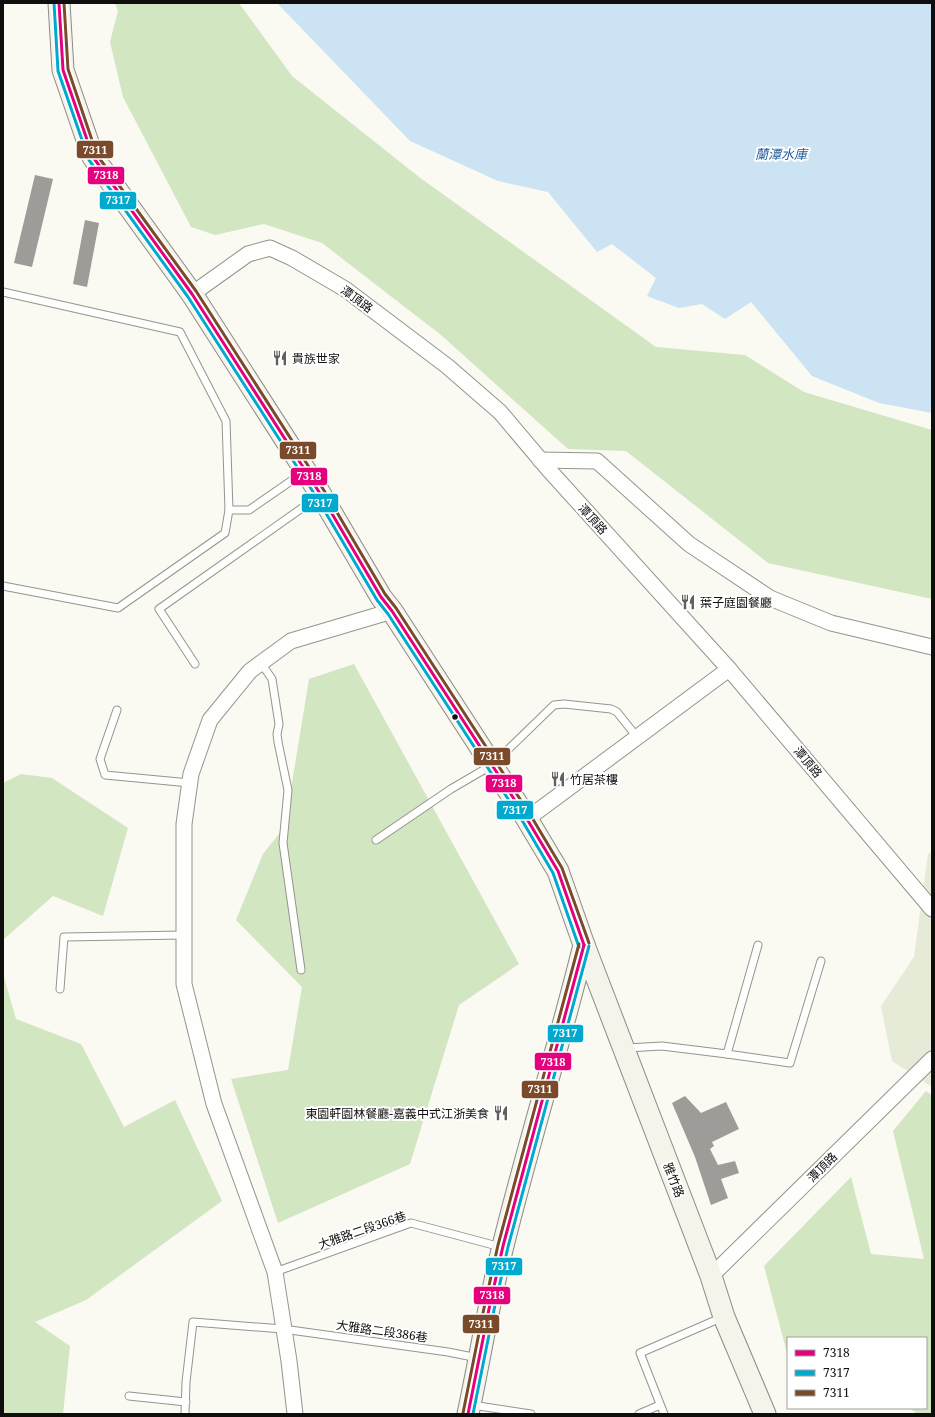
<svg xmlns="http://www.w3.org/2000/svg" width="935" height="1417" viewBox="0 0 935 1417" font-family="'Noto Serif','Noto Sans TC',serif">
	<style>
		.forest { fill: #d2e6c2 }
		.cemetery { fill: #e5ebd7 }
		.water { fill: #cbe3f3 }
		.building { fill: #9e9c98 }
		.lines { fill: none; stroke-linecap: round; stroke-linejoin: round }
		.lane-casing { stroke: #949491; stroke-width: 9 }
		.street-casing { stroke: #949491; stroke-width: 17 }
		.secondary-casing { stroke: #8b8a87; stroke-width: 23 }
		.lane { stroke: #fefefd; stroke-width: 7 }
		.street { stroke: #fefefd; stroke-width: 15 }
		.secondary { stroke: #f4f4ea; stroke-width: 21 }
		.bus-1-casing { stroke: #fff; stroke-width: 6 }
		.bus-2-casing { stroke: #fff; stroke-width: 6 }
		.bus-3-casing { stroke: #fff; stroke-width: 6 }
		.bus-1 { stroke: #e5007d; stroke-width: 3 }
		.bus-2 { stroke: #00a9ce; stroke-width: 3 }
		.bus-3 { stroke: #7a4b2a; stroke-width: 3 }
		.bus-dot { fill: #0e0e0e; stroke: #fff; stroke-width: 1.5 }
		.labels { text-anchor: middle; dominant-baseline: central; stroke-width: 4; stroke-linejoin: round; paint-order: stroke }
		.street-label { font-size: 12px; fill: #0e0e0e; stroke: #fff }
		.poi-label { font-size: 12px; fill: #0e0e0e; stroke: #fff; text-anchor: start }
		.water-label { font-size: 13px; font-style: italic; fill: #1d5c99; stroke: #fff }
		.line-badge { stroke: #fff; stroke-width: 1.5 }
		.badge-label { font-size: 11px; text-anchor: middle; font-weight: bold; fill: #fff }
	</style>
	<rect width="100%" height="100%" fill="#faf9f2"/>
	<g class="forest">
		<polygon points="115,3 239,3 292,76 419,177 656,347 745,355 804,392 932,430 932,599 768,563 626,451 568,449 441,335 322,243 264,224 215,235 191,227 123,97 110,42 118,11"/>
		<polygon points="354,664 519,964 459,1005 410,1164 278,1223 231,1079 288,1070 302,987 236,920 263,854 285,826 309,679"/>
		<polygon points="21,774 52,778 128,828 103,916 53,896 3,940 3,783"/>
		<polygon points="3,974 16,1019 81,1044 124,1127 175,1100 222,1201 86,1300 35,1322 70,1346 63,1414 3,1414"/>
		<polygon points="926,1091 932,1095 932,1414 917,1414 910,1408 926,1408 926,1338 788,1338 788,1354 787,1353 764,1266 851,1177 871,1254 924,1259 893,1131"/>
	</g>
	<polygon class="cemetery" points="932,852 932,1087 892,1061 881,1006 914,957 928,854"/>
	<polygon class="water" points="277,3 932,3 932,413 879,403 812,376 751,302 725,319 702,304 679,308 647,296 656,278 612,244 597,252 548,192 498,181 410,141"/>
	<g class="building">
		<polygon points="35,175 53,179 32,267 14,263"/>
		<polygon points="85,220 99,223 87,287 73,284"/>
		<polygon points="685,1096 701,1113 726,1102 739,1129 712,1142 714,1146 710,1149 718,1165 735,1161 739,1173 721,1179 728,1198 711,1205 695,1157 672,1103"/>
	</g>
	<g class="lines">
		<g class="lane-casing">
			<g id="lane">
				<polyline points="3,292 180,332 226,421 229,510 225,533 118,608 3,586"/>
				<polyline points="229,510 249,510 304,472"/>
				<polyline points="261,663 272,679 279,724 277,734 278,742 288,790 283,843 301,970"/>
				<polyline points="195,664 159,609 319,496"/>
				<polyline points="117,710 100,759 105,775 190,783"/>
				<polyline points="376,840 451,789 492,765 554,705 564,704 611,709 617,712 637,737"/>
				<polyline points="60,989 64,937 184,935"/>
				<polyline points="626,1048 662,1046 727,1054 758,945"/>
				<polyline points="727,1054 790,1063 821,961"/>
				<polyline points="275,1272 411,1223 501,1247"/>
				<polyline points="129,1396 186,1402"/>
				<polyline points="472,1405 531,1414"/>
				<polyline points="185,1414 186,1382 193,1322 283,1329 448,1352 478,1358"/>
				<polyline points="639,1414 660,1405"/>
				<polyline points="664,1414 640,1353 723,1317"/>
			</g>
		</g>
		<g class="street-casing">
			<g id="street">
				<polyline points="192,294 248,254 270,248 292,258 345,289 447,366 500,412 549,470 729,669 932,909"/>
				<polyline points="540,460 597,461 689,544 770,598 831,623 932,647"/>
				<polyline points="527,819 729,669"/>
				<polyline points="711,1276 932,1059"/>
				<polyline points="295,1414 289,1361 275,1272 214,1104 184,984 184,824 191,774 210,720 250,671 291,641 392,611"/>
			</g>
		</g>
		<g class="secondary-casing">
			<g id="secondary">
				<polyline points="59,3 63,70 93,157 192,294 321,495 381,597 392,611 527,819 558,871 584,945 711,1276 724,1317 765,1414"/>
				<path d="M468,1414C480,1358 489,1301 503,1246C528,1145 559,1046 584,945"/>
			</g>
		</g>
		<use href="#lane" class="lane"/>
		<use href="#street" class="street"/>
		<use href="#secondary" class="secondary"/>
		<g class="bus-1-casing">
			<g id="bus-1">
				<polyline points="59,3 63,70 93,157 192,294 321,495 381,597 392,611 527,819 558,871 584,945"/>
				<polyline points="468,1414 489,1309 503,1246 584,945"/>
			</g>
		</g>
		<g class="bus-2-casing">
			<g id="bus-2">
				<polyline points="54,3 58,71 89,160 188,297 317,498 377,600 388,614 523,822 553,873 579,947"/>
				<polyline points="473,1414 494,1310 508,1247 589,946"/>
			</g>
		</g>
		<g class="bus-3-casing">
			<g id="bus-3">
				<polyline points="64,3 68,69 97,155 196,291 325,492 385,594 396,608 531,816 562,868 589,943"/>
				<polyline points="463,1413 484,1308 498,1245 579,944"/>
			</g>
		</g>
		<use href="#bus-1" class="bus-1"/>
		<use href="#bus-2" class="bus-2"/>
		<use href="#bus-3" class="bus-3"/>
	</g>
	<defs>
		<g id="restaurant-bare" transform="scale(1.2)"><path d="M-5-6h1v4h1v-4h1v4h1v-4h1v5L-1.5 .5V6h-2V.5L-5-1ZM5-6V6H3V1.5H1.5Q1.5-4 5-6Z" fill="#61605e" stroke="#fff" stroke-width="2.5" paint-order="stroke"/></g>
	</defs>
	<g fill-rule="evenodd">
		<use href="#restaurant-bare" x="280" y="358"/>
		<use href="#restaurant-bare" x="688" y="602"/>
		<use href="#restaurant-bare" x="558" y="779"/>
		<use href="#restaurant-bare" x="501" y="1113"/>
	</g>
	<circle class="bus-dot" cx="455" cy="717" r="3.5"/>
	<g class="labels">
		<g class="street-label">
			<text transform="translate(357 299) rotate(36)">潭頂路</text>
			<text transform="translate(593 519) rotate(48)">潭頂路</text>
			<text transform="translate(808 762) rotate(50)">潭頂路</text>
			<text transform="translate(822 1167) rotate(-45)">潭頂路</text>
			<text transform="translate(674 1180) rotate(69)">雅竹路</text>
			<text transform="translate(362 1230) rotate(-19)">大雅路二段366巷</text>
			<text transform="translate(382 1331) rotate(8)">大雅路二段386巷</text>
		</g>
		<g class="poi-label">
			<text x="292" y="358">貴族世家</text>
			<text x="700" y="602">葉子庭園餐廳</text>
			<text x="570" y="779">竹居茶樓</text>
			<text x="489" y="1113" text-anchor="end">東園軒園林餐廳-嘉義中式江浙美食</text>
		</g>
		<g class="water-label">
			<text x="781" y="154">蘭潭水庫</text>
		</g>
	</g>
	<g class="line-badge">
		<rect x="76" y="140" width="38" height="19" rx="4" fill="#7a4b2a"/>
		<rect x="87" y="166" width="38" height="19" rx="4" fill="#e5007d"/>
		<rect x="99" y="191" width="38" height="19" rx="4" fill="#00a9ce"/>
		<rect x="279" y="441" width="38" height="19" rx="4" fill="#7a4b2a"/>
		<rect x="290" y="467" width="38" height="19" rx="4" fill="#e5007d"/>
		<rect x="301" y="493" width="38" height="20" rx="4" fill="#00a9ce"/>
		<rect x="473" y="747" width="38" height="19" rx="4" fill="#7a4b2a"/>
		<rect x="485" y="774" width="38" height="19" rx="4" fill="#e5007d"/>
		<rect x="496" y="800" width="38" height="20" rx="4" fill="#00a9ce"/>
		<rect x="547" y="1024" width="37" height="19" rx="4" fill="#00a9ce"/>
		<rect x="534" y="1052" width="38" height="19" rx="4" fill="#e5007d"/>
		<rect x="521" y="1080" width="38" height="19" rx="4" fill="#7a4b2a"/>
		<rect x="485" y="1257" width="38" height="19" rx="4" fill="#00a9ce"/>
		<rect x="473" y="1286" width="38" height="19" rx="4" fill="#e5007d"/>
		<rect x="462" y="1314" width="38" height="20" rx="4" fill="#7a4b2a"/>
	</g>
	<g class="badge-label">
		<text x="95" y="154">7311</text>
		<text x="106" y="179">7318</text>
		<text x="118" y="204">7317</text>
		<text x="298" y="454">7311</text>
		<text x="309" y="480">7318</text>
		<text x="320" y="507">7317</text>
		<text x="492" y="760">7311</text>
		<text x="504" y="787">7318</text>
		<text x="515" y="814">7317</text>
		<text x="565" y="1037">7317</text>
		<text x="553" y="1066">7318</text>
		<text x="540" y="1093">7311</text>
		<text x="504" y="1270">7317</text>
		<text x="492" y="1299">7318</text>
		<text x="481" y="1328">7311</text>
	</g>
	<rect width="935" height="1417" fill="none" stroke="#0e0e0e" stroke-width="8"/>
	<rect x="787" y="1337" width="140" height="72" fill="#ffffff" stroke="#9f9f9f"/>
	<rect x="795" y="1350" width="20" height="6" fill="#e5007d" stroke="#9f9f9f"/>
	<text x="823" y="1357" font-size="12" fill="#0e0e0e">7318</text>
	<rect x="795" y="1370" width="20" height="6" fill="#00a9ce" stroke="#9f9f9f"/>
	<text x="823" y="1377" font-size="12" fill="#0e0e0e">7317</text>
	<rect x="795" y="1390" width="20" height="6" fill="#7a4b2a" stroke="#9f9f9f"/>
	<text x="823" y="1397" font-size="12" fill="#0e0e0e">7311</text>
</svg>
